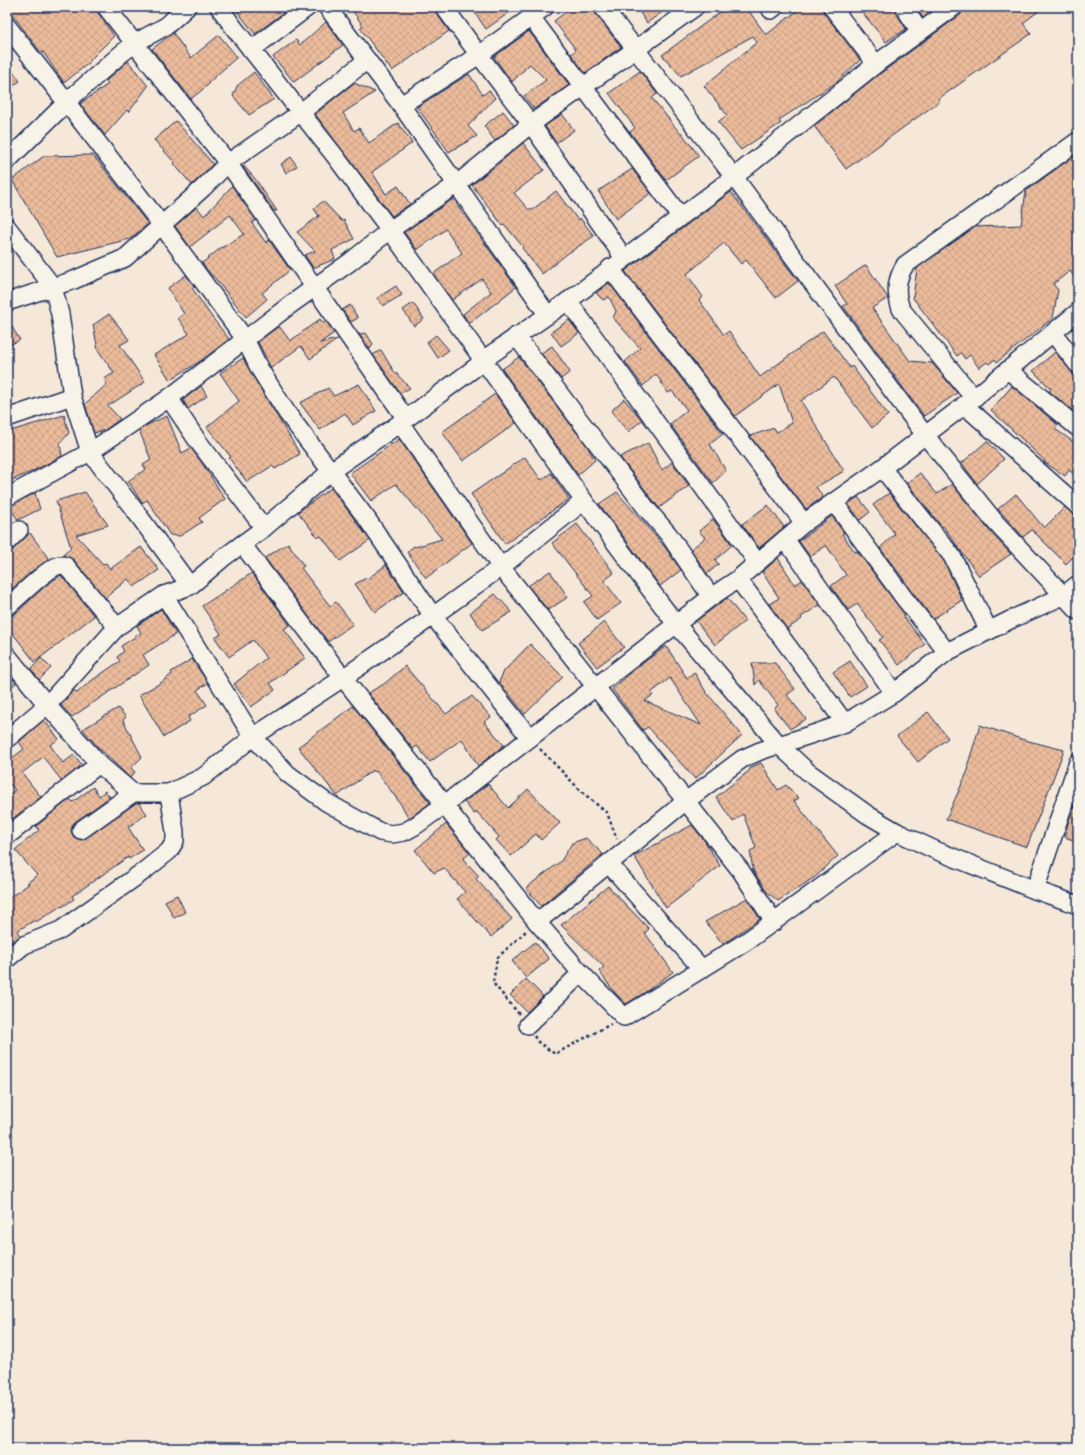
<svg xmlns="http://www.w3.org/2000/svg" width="1085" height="1455" viewBox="0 0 1085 1455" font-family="Kalam,sans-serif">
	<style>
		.building { fill: url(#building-cross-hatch); stroke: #1b2f5e; fill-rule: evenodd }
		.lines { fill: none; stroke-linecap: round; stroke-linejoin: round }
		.minor-casing { stroke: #1b2f5e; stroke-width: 20 }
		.path { stroke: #1b2f5e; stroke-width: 2.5; stroke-dasharray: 3 3; stroke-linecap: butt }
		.minor { stroke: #f7f3e8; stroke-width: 17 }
	</style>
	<defs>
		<pattern id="building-cross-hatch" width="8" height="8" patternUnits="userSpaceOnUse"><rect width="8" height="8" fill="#ebbb9b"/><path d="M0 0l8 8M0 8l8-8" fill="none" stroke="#c9a188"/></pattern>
	</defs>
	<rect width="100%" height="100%" fill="#f5e8d9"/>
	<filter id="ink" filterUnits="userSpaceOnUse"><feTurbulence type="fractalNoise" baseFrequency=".025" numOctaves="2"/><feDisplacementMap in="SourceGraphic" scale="8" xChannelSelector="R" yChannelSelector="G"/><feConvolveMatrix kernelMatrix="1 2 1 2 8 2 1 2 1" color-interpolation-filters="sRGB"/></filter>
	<g filter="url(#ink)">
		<g class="building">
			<polygon points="7,7 94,7 114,36 89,61 90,62 64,83 43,52 41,53"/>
			<polygon points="234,7 291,7 255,34"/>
			<polygon points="350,7 434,7 436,13 449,31 392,71 360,28 363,26"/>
			<polygon points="471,7 517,7 486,29"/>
			<polygon points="572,7 593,7 595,13 621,47 585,73 571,54 576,50 554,21"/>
			<polygon points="636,7 669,7 647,23"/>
			<polygon points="727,7 746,7 766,35 802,7 822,7 824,13 860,60 837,82 779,120 781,123 741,150 718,122 727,115 704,86 757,42 753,36 681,76 662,55"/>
			<polygon points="858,7 894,7 896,12 906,29 886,42"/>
			<polygon points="916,7 937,7 923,18"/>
			<polygon points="964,7 1044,7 1023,23 1031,34 938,99 940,101 846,169 814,126 873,79 960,15 963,11"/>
			<polygon points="326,22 343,45 294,82 273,57 296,40 300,45"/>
			<polygon points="529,31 569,85 534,109 524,96 546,80 530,64 512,82 494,57"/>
			<polygon points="173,33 191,58 219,35 237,57 208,83 209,84 191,99 152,49"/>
			<polygon points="128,61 148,86 129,112 127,110 105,135 80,104 108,84 106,81"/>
			<polygon points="7,64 20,81 7,90"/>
			<polygon points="640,71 657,94 652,98 680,133 681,132 699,156 666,180 630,132 635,128 609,93"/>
			<polygon points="254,72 274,99 249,115 233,96 237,86"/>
			<polygon points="469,74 483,95 489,90 495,98 468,126 477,136 449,152 417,107"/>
			<polygon points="354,83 375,92 343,113 354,131 359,128 369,143 398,123 412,143 372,172 386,194 398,186 410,204 392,216 315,114"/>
			<polygon points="503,111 514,125 495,141 484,126"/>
			<polygon points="562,114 574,130 556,143 545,126"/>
			<polygon points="176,121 213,164 192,185 174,164 175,163 154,140"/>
			<polygon points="523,143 544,170 514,193 529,210 531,208 532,210 556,191 578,220 580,218 594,236 567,254 542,274 522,248 523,247 504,224 503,226 472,185"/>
			<polygon points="1078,153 1078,282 1070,271 1053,284 1058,290 1053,318 997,362 995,359 989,364 987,362 979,368 970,355 965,359 961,353 957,356 913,298 917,268 975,227 1021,225 1026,191"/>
			<polygon points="93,155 148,224 130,239 57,257 12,180 44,156"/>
			<polygon points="291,157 297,166 286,173 281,164"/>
			<polygon points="244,166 256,180 277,211 274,211 243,167"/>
			<polygon points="632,169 651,193 616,219 598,191"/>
			<polygon points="232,186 256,220 252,223 266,243 269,240 290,270 262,293 267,299 246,317 213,276 212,276 202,263 222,247 223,247 244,234 230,215 190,247 175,226 197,207 204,216"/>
			<polygon points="731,192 798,281 776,298 746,260 741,264 724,243 687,274 703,297 699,300 724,335 729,331 760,377 823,331 850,368 852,366 888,415 872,428 834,377 801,401 844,471 816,487 823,497 806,509 750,436 774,428 777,432 792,423 779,384 735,416 625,271"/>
			<polygon points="453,199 516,287 469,324 463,314 491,292 482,279 452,300 433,274 462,253 446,229 417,250 404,232"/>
			<polygon points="323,201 342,221 344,220 354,239 332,250 335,259 313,268 305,255 315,251 297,232 319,216 314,209"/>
			<polygon points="866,265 888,298 872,308 910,361 932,363 957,393 924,416 843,306 847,304 835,286"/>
			<polygon points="186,275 195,287 192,288 211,316 229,339 202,360 170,380 154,355 189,334 178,318 184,314 168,288"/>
			<polygon points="609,283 723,434 710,444 726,471 713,483 670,424 687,410 672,391 668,393 656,374 643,386 625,362 640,348 613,318 616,311 609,297 603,300 596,293"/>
			<polygon points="396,286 402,295 383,306 377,298"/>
			<polygon points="413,303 424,319 414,326 403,310"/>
			<polygon points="350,305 358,318 351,322 342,310"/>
			<polygon points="109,314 122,330 129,340 120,345 145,382 108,406 120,419 105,430 94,433 85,404 107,384 104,379 114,373 98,350 93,325"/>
			<polygon points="7,319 20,340 7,346"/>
			<polygon points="320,319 323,323 326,321 334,333 320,343 338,339 310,359 301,346 271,368 258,342 279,326 290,341"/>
			<polygon points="569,320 579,333 561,346 551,332"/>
			<polygon points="366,333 373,344 370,349 359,334"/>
			<polygon points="436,335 449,350 438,358 427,342"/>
			<polygon points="552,346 570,372 561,379 541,353"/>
			<polygon points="381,350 393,370 410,388 400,393 373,355"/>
			<polygon points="1055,352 1078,380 1078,415 1049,391 1051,389 1033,371"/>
			<polygon points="519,357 587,446 595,460 578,475 502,369"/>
			<polygon points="243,358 251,373 300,454 275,469 272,466 247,482 229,458 231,457 207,427 239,401 220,373"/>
			<polygon points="359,384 376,411 353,425 345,413 320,430 300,403 328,388 334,396"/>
			<polygon points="201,386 207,396 188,409 183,400"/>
			<polygon points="1012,386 1058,425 1055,429 1078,445 1078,478 1069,470 1065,476 1044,462 1045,461 991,410"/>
			<polygon points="495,394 516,423 463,461 442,432"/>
			<polygon points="624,399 642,420 628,432 611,411"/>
			<polygon points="64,415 69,433 60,443 62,456 31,472 7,482 7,432"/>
			<polygon points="167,416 182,453 191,448 204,466 225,499 199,518 202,522 180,536 170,535 147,500 142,503 128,481 146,469 143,465 151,460 139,430 151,423"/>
			<polygon points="399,439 472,543 426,578 407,552 414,546 415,547 442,539 396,484 371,501 350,473"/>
			<polygon points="987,441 1004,459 977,484 962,463"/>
			<polygon points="648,443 662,470 672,462 689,486 659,508 620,457"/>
			<polygon points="525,457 541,480 551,473 569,499 505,544 471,494"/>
			<polygon points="920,473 937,494 952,484 988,529 1011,554 979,576 943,526 942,527 907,483"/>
			<polygon points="331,488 370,540 340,561 321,536 318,538 298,512"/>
			<polygon points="85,492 108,525 76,535 103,564 106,563 110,569 141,547 159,570 134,587 128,579 105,598 74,560 63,555 71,548 56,501"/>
			<polygon points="617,492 664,546 681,570 660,586 599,504"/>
			<polygon points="35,493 40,509 18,520 9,506"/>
			<polygon points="889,493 944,561 962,600 933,619 880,548 895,534 873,505"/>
			<polygon points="1016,494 1044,528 1065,507 1072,514 1078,516 1078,552 1066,564 1032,530 1023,537 998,509"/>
			<polygon points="858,497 870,512 860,520 848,504"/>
			<polygon points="768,505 784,527 759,548 742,524"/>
			<polygon points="832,516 844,533 842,534 855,552 857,551 905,615 903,616 925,644 899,665 879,640 883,637 857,604 848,610 831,586 846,575 826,545 810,557 799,541"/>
			<polygon points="713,519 732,545 715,560 719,564 707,574 691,549 705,538 699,531"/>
			<polygon points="577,524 614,573 604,581 621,603 597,620 584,602 593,596 552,543"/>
			<polygon points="30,533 49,559 32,571 7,594 7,553 14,549"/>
			<polygon points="288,543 304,566 301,568 330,606 336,602 353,624 328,642 265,558"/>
			<polygon points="778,558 795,585 802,580 820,605 801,617 802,619 787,629 769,604 779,598 762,572"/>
			<polygon points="386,565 404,592 375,612 355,584 366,578 367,579"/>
			<polygon points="550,571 568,597 548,610 528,586"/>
			<polygon points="252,573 290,625 284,629 305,658 270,683 275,690 251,707 234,684 266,658 253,640 229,657 215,638 221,634 202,606"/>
			<polygon points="61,575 94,616 35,662 7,626 7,617 14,615 45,586"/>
			<polygon points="495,594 512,612 482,630 470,613"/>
			<polygon points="727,598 745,621 715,645 696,621"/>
			<polygon points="161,609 176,634 143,655 149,665 72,717 61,705 74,690 77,693 91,681 120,661 117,657 124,651 121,646 141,633 137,626"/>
			<polygon points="604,622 624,647 597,667 578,643"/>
			<polygon points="530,644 563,677 525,714 499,682 504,671"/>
			<path d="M666,646L687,678L694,672L706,692L742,735L695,779L648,727L643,730L612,689L635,669ZM670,678L701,725L645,701L653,695L651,693Z"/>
			<polygon points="41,658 51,668 39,680 31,669"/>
			<polygon points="192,659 208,683 197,690 207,705 188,717 190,721 164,737 139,695 162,682 172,674 171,672"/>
			<polygon points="850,661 867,686 850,697 833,672"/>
			<polygon points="752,663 775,663 795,689 787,695 806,719 790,729 774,709 778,705 759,680 755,685"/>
			<polygon points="405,666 446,714 472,696 491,717 484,722 504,745 478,766 462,739 430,762 417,746 413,749 368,693 384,684"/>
			<polygon points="7,671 16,683 7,690"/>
			<polygon points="353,706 430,803 409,818 400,803 376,771 375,772 373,770 337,796 298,747"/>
			<polygon points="118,708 126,717 123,720 142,757 131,768 135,772 130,778 98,747 83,729"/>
			<polygon points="928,712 948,738 918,762 897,736"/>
			<polygon points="44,720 59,739 50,745 63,763 74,755 82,765 62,781 43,757 22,773 41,797 7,823 7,797 15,790 7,781 7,762 24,749 19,742"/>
			<polygon points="980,725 1021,739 1064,750 1027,847 946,819 969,768 967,767"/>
			<polygon points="761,763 778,790 786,785 799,798 794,801 838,856 815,877 778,901 766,891 753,870 750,851 756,848 743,814 733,822 716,797 750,770 750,768"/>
			<polygon points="488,784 508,808 528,789 560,823 541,840 536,834 511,856 496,840 499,837 477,812 474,814 464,802"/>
			<polygon points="93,787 99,796 105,791 110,797 75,822 72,826 71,831 73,836 77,839 82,840 86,838 136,803 139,803 147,814 128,827 143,850 129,859 128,857 85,887 72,896 74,899 62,907 61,906 36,922 35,920 17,931 20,936 7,946 7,899 29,884 27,883 37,875 15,850 39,830 36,826 70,799 73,802"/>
			<polygon points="1078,793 1078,842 1065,837 1067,831 1066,830"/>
			<polygon points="446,824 470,853 463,859 479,876 476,879 512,919 491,937 457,899 465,892 444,868 434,873 415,850"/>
			<polygon points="692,825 704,840 720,866 666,908 634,856"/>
			<polygon points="586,838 603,854 541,906 526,888 561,861 572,843"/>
			<polygon points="608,886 649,929 645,933 673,972 644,993 626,1004 614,992 599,971 604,967 561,925"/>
			<polygon points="177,895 185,912 174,918 165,901"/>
			<polygon points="747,898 760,919 723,944 705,922"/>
			<polygon points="535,942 549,959 526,978 512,961"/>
			<polygon points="526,979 543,996 527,1012 510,995"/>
		</g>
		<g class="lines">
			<g class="minor-casing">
				<g id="minor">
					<polyline points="106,7 228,163 406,419"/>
					<polyline points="219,7 235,29 335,156 390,230 584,501 676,624 779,745 808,772 868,815 897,832 935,850 1035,890"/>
					<polyline points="327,7 401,105 547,314"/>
					<polyline points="444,7 479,55 545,7"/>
					<polyline points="603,7 734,177 925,435 996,523 1078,611"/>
					<polyline points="832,7 876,64"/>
					<polyline points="904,7 920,32"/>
					<polyline points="771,10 775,7"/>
					<polyline points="531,17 680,216"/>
					<polyline points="7,26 161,224 245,339 259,368 287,413 367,519 433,616 530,738"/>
					<polyline points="251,50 308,7"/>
					<polyline points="401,105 479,55 531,124 624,258"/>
					<polyline points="7,161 71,98 121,54 135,43 166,26 187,7"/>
					<polyline points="7,227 53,287 60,314 72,396 90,452 136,512 190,586 223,558 264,528 331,471 406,419 476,367 483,360 568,301 734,177 876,64 954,7"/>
					<polyline points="610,268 804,523"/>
					<polyline points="568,301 757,562"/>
					<polyline points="7,302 74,280 125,258 203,188 228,163 300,113 367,60"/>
					<polyline points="1053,333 1078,365"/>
					<polyline points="516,336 646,508 669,535 711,597"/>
					<polyline points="1008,370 1078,428"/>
					<polyline points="169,398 197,440 264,528"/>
					<path d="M974,398L901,309C895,292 896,280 905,265L1078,141"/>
					<polyline points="964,405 1078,506"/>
					<polyline points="7,418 72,396"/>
					<polyline points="400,423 501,567 741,871 774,922"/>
					<polyline points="882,468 952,556 989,631"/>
					<polyline points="7,497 90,452 169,398 290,305 350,262 390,230 457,184 531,124 695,7"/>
					<polyline points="834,502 904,598 947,652"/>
					<polyline points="785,539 894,693 947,652 1012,619 1063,596 1078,584"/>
					<polyline points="7,542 19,530"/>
					<polyline points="242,544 343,678 438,796 444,805 537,922 581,973 624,1017 747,941 897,832"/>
					<polyline points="738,579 845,723"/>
					<polyline points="164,595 253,737 288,774 326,802 380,832 392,834 404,832 415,826 444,805 711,597 738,579 804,523 882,468 974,398 1078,312"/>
					<path d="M7,607C19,597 44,571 57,566C60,564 63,565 66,566L117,627"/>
					<polyline points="7,655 47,705 99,764 133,793"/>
					<polyline points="7,739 47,705 117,627 164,595 190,586"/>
					<polyline points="1078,762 1035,890 1078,905"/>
					<polyline points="81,830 133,793 169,793 203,777 253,737 343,678 433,616 501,567 584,501"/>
					<polyline points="7,836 99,764"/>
					<polyline points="608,863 702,969"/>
					<polyline points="537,922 686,801 742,759 760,751 813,734 845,723 894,693"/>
					<polyline points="7,959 24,945 61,930 144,871 169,851 175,841 175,832 169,793"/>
					<polyline points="528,1025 581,973"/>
				</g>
			</g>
			<g class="path">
				<polyline points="540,749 582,792 607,813 617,839"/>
				<polyline points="519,1014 493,983 497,958 526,931"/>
				<polyline points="534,1036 538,1042 555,1054 611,1024"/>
			</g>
			<use href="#minor" class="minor"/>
		</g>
	</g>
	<rect width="1085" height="1455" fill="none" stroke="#f7f3e8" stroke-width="24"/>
	<rect x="12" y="12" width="1061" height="1431" fill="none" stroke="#1b2f5e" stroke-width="1.5" filter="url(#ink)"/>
</svg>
